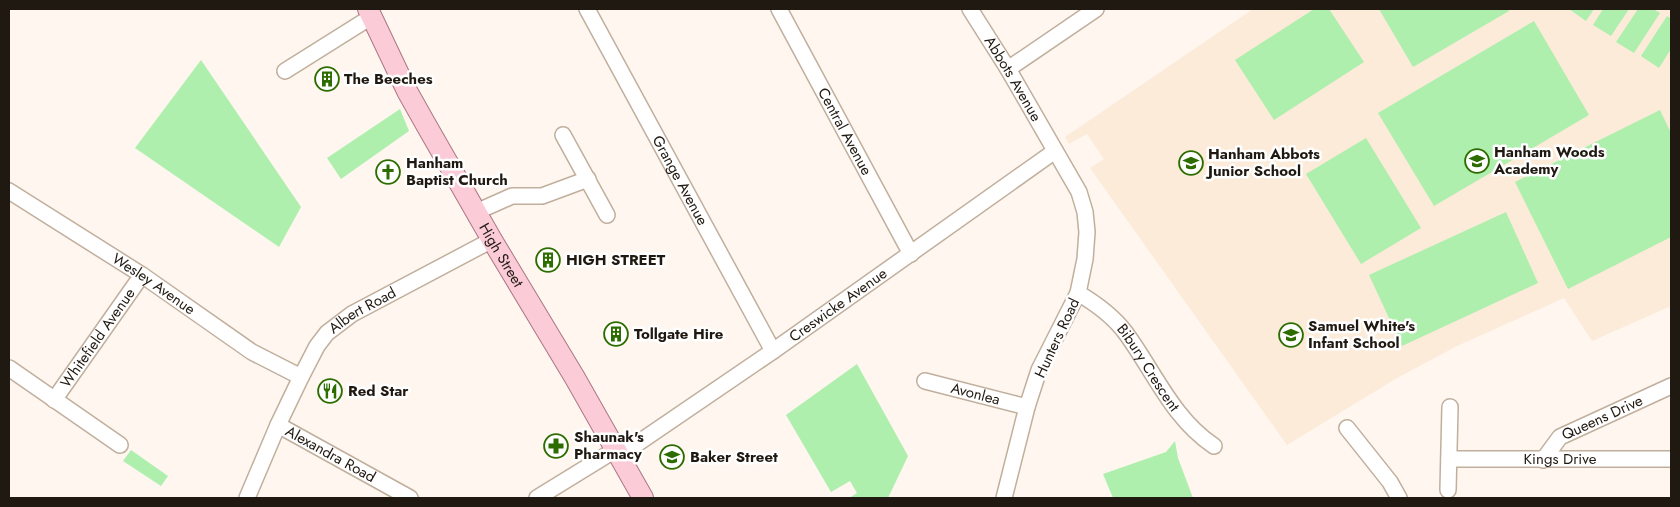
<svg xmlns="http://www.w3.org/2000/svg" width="1680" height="507" viewBox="0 0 1680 507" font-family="Jost,sans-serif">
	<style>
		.education { fill: #fbebd8 }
		.green { fill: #aeefae }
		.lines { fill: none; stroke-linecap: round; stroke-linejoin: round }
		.minor-casing { stroke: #c1af9d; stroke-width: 18 }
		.major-casing { stroke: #ac7682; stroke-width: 22 }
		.minor { stroke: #fff; stroke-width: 15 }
		.major { stroke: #fbcbd8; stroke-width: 20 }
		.labels { text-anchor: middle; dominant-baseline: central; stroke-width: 5; stroke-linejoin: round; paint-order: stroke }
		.poi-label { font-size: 15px; font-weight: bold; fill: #201912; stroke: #fff; text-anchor: start }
		.street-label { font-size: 15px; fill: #201912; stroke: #fff }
	</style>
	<rect width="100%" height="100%" fill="#fef6ef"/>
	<polygon class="education" points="1253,9 1671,9 1671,306 1592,341 1564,298 1457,346 1397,378 1287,445 1090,168 1104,159 1087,134 1069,144 1065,137"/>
	<g class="green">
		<polygon points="1314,9 1329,9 1364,62 1274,120 1235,60"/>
		<polygon points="1379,9 1508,9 1509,11 1413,67"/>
		<polygon points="1569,9 1594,9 1586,21"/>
		<polygon points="1603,9 1629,9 1611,36 1593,25"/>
		<polygon points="1638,9 1653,9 1660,13 1634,53 1616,42"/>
		<polygon points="1667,16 1671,19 1671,49 1659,68 1641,56"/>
		<polygon points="1534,21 1589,115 1434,206 1378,113"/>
		<polygon points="201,60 301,207 279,247 135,148"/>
		<polygon points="400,109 409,131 341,179 327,158"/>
		<polygon points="1660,110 1671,133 1671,237 1568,289 1515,182"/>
		<polygon points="1366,138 1421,228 1361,264 1306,174"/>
		<polygon points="1506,212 1538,283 1402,346 1369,275"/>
		<polygon points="857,364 908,456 888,498 849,498 857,493 850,481 831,492 786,415"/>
		<polygon points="1175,441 1178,458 1193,498 1113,498 1103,474 1166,452"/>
		<polygon points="131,450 168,476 161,486 123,461"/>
	</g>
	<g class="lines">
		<g class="minor-casing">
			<g id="minor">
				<path id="s1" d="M587,9L773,351"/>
				<path id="s2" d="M779,9L911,254"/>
				<path id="s3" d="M970,9L1008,69L1079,192L1085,212L1087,232L1085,259L1078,293L1039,370L1027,407L1004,498"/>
				<polyline points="1008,69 1096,9"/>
				<polyline points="285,71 371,17"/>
				<polyline points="563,135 607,215"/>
				<path id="s4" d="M9,191L142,275L252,352L301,377"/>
				<polyline points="476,212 512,196 542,196 588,179"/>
				<path id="s5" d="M1078,293C1095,303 1112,315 1125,332C1154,371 1172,418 1214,446"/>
				<polyline points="9,368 120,445"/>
				<path id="s6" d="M925,381L1027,407"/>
				<path id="s7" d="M54,400L142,275"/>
				<path id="s8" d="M278,425L410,498"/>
				<polyline points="1347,428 1390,482 1399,498"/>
				<path id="s9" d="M619,456L773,351L1055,151"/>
				<path id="s10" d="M1449,459H1671"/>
				<path id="s11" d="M1543,460L1560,437L1671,386"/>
				<polyline points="1448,490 1450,407"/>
				<path id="s12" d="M247,498L278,425L301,377L317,346L327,333L352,314L492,240"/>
				<polyline points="537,498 615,450"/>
			</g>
		</g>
		<g class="major-casing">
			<g id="major">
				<path id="s13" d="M368,9L407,91L425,123L492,240L575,378L643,498"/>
			</g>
		</g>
		<use href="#minor" class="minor"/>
		<use href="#major" class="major"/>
	</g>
	<defs>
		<g id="building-ring" transform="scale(1.25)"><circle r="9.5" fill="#fff" stroke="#2d6d00" stroke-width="1.5"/><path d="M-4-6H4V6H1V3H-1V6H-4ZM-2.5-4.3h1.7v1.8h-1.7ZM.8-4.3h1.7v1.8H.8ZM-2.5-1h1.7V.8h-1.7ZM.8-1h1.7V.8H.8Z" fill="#2d6d00"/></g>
		<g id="school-ring" transform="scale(1.25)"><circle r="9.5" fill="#fff" stroke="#2d6d00" stroke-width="1.5"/><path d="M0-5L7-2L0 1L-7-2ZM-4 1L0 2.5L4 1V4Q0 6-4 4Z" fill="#2d6d00"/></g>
		<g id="church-ring" transform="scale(1.25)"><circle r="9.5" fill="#fff" stroke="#2d6d00" stroke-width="1.5"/><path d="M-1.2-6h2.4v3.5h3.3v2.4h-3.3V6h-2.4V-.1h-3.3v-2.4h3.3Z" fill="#2d6d00"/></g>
		<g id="restaurant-ring" transform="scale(1.25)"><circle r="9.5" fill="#fff" stroke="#2d6d00" stroke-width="1.5"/><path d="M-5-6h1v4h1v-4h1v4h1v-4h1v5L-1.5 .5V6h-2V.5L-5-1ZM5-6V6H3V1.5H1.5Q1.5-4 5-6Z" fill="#2d6d00"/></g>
		<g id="pharmacy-ring" transform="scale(1.25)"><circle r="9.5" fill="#fff" stroke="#2d6d00" stroke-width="1.5"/><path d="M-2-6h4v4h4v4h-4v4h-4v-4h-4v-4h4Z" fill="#2d6d00"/></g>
	</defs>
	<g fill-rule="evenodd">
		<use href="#building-ring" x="327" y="79"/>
		<use href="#school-ring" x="1477" y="161"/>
		<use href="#school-ring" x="1191" y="163"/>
		<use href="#church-ring" x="388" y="172"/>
		<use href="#building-ring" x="548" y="260"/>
		<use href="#building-ring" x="616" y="334"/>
		<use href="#school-ring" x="1291" y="335"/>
		<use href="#restaurant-ring" x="330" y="391"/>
		<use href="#pharmacy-ring" x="556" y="446"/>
		<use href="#school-ring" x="672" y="457"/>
	</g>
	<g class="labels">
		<g class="poi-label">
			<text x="344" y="79">The Beeches</text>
			<text x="1494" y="152">Hanham Woods<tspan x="1494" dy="17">Academy</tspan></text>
			<text x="1208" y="154">Hanham Abbots<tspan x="1208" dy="17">Junior School</tspan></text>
			<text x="406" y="163">Hanham<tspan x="406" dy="17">Baptist Church</tspan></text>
			<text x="566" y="260">HIGH STREET</text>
			<text x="1308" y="326">Samuel White's<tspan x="1308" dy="17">Infant School</tspan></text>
			<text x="634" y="334">Tollgate Hire</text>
			<text x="348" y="391">Red Star</text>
			<text x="574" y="437">Shaunak's<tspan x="574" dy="17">Pharmacy</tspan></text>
			<text x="690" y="457">Baker Street</text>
		</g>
		<g class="street-label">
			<text stroke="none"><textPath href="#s3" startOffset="82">Abbots Avenue</textPath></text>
			<text stroke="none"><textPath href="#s2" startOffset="139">Central Avenue</textPath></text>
			<text stroke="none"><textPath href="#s1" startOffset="195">Grange Avenue</textPath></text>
			<text stroke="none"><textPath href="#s13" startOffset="280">High Street</textPath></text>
			<text stroke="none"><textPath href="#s4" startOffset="172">Wesley Avenue</textPath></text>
			<text stroke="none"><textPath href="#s9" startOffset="266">Creswicke Avenue</textPath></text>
			<text stroke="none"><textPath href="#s12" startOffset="226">Albert Road</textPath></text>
			<text stroke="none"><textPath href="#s7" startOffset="76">Whitefield Avenue</textPath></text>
			<text transform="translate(1057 338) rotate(-65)">Hunters Road</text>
			<text stroke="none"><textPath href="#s5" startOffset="104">Bibury Crescent</textPath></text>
			<text stroke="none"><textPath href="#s6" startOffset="52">Avonlea</textPath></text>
			<text stroke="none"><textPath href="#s11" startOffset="75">Queens Drive</textPath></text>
			<text stroke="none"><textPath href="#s8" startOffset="60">Alexandra Road</textPath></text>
			<text stroke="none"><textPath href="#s10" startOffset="111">Kings Drive</textPath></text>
		</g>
	</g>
	<rect width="1680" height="507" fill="none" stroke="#201912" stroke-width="20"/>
</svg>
